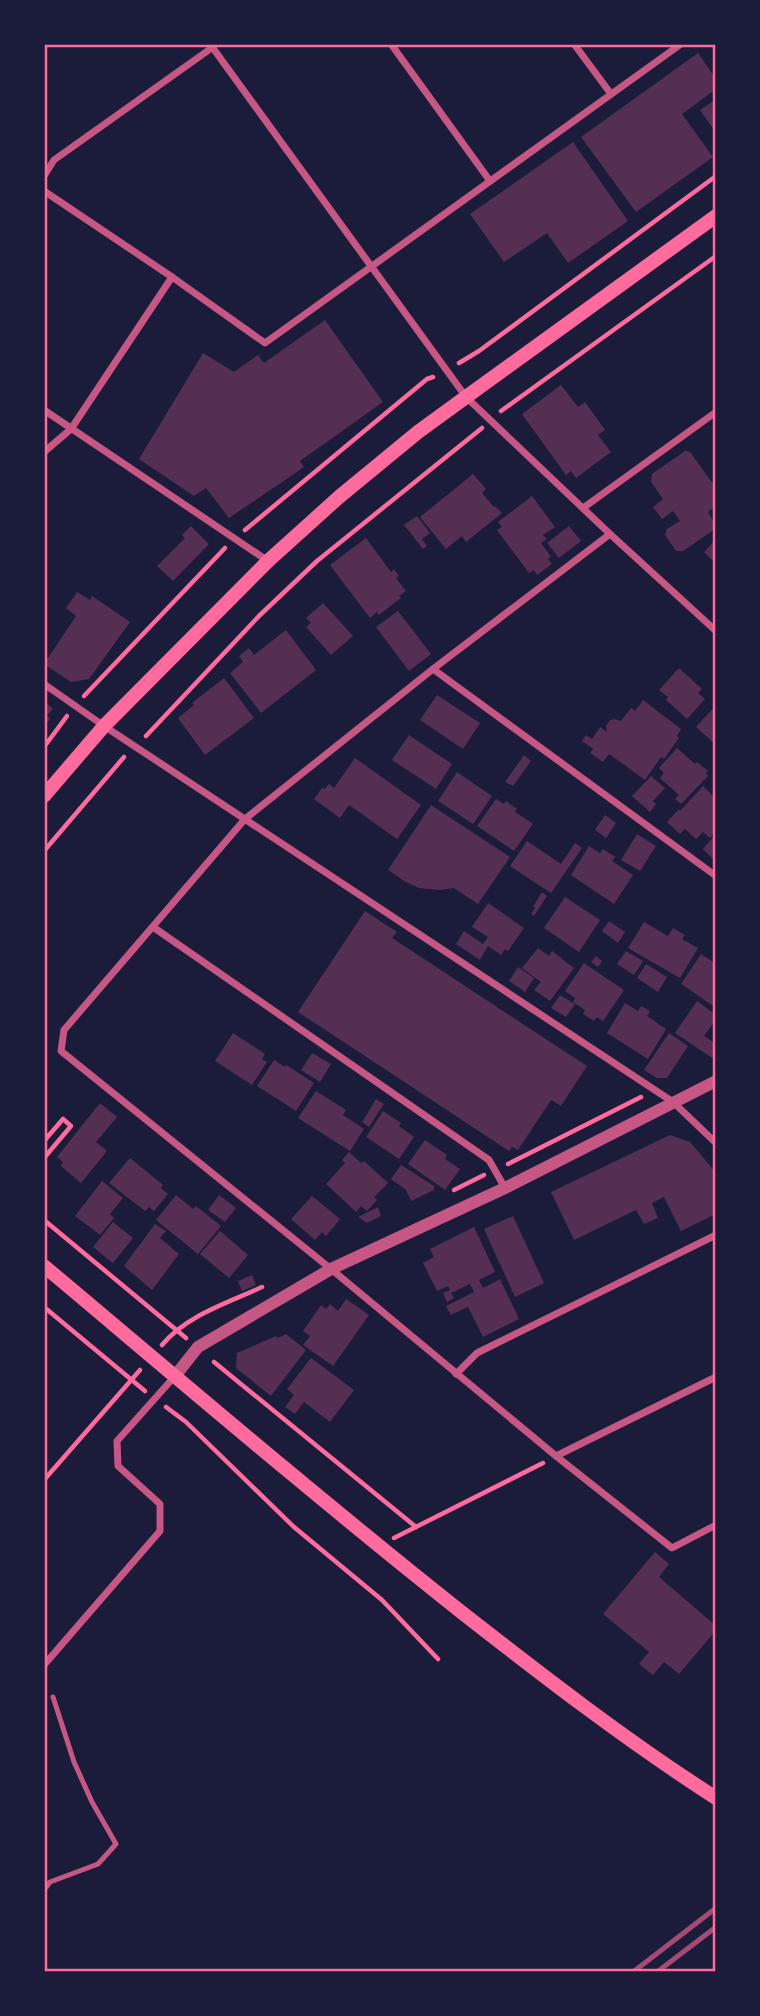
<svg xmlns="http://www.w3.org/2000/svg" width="760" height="2016" viewBox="0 0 760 2016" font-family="'Asap Condensed',sans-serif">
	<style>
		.building { fill: #542f53 }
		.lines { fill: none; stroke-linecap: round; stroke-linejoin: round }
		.path { stroke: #ff6b9d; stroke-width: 4.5 }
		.service { stroke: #c65784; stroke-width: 5 }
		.minor { stroke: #c65784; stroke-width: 7 }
		.tertiary { stroke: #c65784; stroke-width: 12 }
		.secondary { stroke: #ff6b9d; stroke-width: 14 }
		.rail { stroke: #a44b75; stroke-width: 5 }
		.neatline { fill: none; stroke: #ff6b9d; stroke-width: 2.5 }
	</style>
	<rect width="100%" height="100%" fill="#1b1b3a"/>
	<g class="building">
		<polygon points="698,53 716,79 716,89 682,114 713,157 636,212 581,137"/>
		<polygon points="716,99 716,133 700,110"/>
		<polygon points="573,142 628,221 568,263 547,233 504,262 470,214"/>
		<polygon points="325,320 383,402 300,461 304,467 229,518 206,488 194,496 139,459 203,353 234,372 258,355 264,363"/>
		<polygon points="561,385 578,407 585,402 605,430 598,435 611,452 576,478 571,471 566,475 522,414"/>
		<polygon points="685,451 690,452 716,488 716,506 708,512 716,525 715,529 683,551 676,551 665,535 667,529 680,521 673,511 662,519 653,507 663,499 651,482 652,474"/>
		<polygon points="473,474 486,489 482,493 494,507 495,506 502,513 466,542 462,536 446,549 420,517"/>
		<polygon points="532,496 555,527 543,535 547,539 541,543 551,557 548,559 552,564 537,575 534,570 529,573 497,530 502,527 498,522"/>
		<polygon points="417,516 430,533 422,539 427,546 423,549 404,525"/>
		<polygon points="191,526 209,544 173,581 157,566 185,538 182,535"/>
		<polygon points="569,526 581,541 559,558 547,543"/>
		<polygon points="366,538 391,572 394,569 399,576 396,578 406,591 399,596 401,598 379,615 377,612 370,618 330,565"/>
		<polygon points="716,539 716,564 704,552"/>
		<polygon points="77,592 90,600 92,596 130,622 89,679 71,682 44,664 76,616 66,608"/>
		<polygon points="323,603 353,636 331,655 306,627 311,623 306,618"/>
		<polygon points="398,611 431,654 409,671 376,627"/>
		<polygon points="286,630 316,670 261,713 230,673 243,662 239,656 249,648 254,655"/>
		<polygon points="679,668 702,689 698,693 705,699 687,719 666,700 668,697 659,690"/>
		<polygon points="224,678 254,718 205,755 178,718 194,705 192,703"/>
		<polygon points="437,695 480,723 463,749 420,720"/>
		<polygon points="643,700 681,729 677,736 679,738 664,759 661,757 645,780 609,754 603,762 590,753 593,749 582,741 586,735 592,739 600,727 607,732 606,726 610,720 614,719 621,721 631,708 635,711"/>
		<polygon points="44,701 53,709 47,715 50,719 44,726"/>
		<polygon points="716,705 716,745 696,727"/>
		<polygon points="409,735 452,764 436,789 392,760"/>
		<polygon points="677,748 695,764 697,762 708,771 706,773 708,776 681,804 675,799 679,795 660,778 664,773 659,768"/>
		<polygon points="524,755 531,761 513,786 505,782"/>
		<polygon points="355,758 421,805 397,839 349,805 340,818 314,799 322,788 325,789 329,784 334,788"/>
		<polygon points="457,772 492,796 473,824 438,801"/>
		<polygon points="651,776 665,788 653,801 656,804 650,812 632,796"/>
		<polygon points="703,786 716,799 716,831 710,838 703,832 696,839 685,829 680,834 667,822 679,809 680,811"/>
		<polygon points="496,799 504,804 506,801 517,809 515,812 533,824 514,851 477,826"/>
		<polygon points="431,805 510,857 478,904 454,888 440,890 419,888 406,882 388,870"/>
		<polygon points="605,815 616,823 606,838 595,830"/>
		<polygon points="637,834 656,846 640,871 621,860"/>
		<polygon points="714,836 716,837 716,862 703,849"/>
		<polygon points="527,841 561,864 575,843 582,848 551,893 510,866"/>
		<polygon points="589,846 600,853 603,849 615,857 612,861 633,875 614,904 571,875"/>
		<polygon points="542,892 547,896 534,916 531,914 535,908 533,907"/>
		<polygon points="565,897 600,920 579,952 544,928"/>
		<polygon points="488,903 524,928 508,951 505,949 501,955 488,946 480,960 456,944 464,931 483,944 488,937 472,927"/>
		<polygon points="365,911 397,932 392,938 587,1066 561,1106 551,1100 518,1150 512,1147 509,1151 298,1012"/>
		<polygon points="609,921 625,932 618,943 602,931"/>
		<polygon points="644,922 668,936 673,928 685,935 682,939 698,948 680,978 628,948"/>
		<polygon points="538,948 549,956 552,951 574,968 550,1001 534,990 541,982 522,968"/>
		<polygon points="626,951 643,961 634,975 617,964"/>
		<polygon points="701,954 713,962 716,957 716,1008 681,984"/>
		<polygon points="596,956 602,961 598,967 591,962"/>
		<polygon points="584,963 624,990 603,1021 597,1017 594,1021 583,1014 585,1010 573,1002 575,998 565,991"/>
		<polygon points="646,964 667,977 658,992 637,978"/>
		<polygon points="518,967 534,978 525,992 509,981"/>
		<polygon points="560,995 575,1004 566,1017 551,1008"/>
		<polygon points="697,1001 716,1015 716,1019 704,1036 716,1044 716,1052 712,1058 675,1033"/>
		<polygon points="625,1003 638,1011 641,1006 650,1011 647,1016 666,1029 648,1059 607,1033"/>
		<polygon points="233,1033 265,1054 262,1059 267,1062 252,1085 215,1061"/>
		<polygon points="669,1033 688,1046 667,1078 657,1078 644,1070"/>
		<polygon points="312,1053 331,1064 320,1082 301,1070"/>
		<polygon points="274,1060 285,1067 286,1065 314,1083 296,1111 257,1086"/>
		<polygon points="316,1091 346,1110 343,1115 364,1129 350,1151 298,1118"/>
		<polygon points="376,1099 384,1104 369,1127 362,1122"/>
		<polygon points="100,1103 117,1117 96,1142 107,1151 81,1183 61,1166 63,1162 57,1157"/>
		<polygon points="383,1111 401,1123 399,1126 414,1137 399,1159 366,1137"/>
		<polygon points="670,1135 690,1142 716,1173 716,1214 681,1231 664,1197 652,1203 658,1218 644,1224 636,1210 574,1240 551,1192"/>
		<polygon points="425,1140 447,1155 445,1159 460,1169 445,1190 408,1164"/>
		<polygon points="349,1152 361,1163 364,1161 388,1183 374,1197 377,1200 367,1211 361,1206 356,1212 326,1184 345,1163 342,1160"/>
		<polygon points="130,1158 163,1185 161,1188 168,1194 154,1211 149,1207 145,1211 109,1183"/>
		<polygon points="401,1165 434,1186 434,1190 411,1201 406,1190 391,1179"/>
		<polygon points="102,1181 123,1198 110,1214 114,1218 100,1235 75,1216"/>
		<polygon points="176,1195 193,1209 196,1206 221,1226 198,1254 156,1220"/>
		<polygon points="219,1195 236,1208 225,1222 208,1210"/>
		<polygon points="312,1196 340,1219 326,1236 322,1232 315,1240 291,1219"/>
		<polygon points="378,1207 381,1216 367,1223 358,1217"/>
		<polygon points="513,1216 544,1283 515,1297 484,1229"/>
		<polygon points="113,1222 133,1238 113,1263 93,1247"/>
		<polygon points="155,1224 166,1231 160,1238 179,1254 152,1290 124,1266"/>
		<polygon points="474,1227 495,1272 479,1280 483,1288 500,1279 519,1319 483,1337 468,1307 451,1315 446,1306 474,1292 470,1284 451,1293 454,1298 447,1302 443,1293 450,1290 448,1286 437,1291 423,1263 434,1257 430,1249"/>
		<polygon points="220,1231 248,1255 229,1278 200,1254"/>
		<polygon points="252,1275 256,1285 242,1291 238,1281"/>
		<polygon points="346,1299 369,1315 333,1366 303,1345 310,1336 303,1331 321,1305 326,1309 330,1304 338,1311"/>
		<polygon points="286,1334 306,1350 271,1396 236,1368 237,1353 276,1336 278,1338"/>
		<polygon points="311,1358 354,1390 330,1422 304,1402 295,1414 285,1407 294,1395 287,1389"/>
		<polygon points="655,1552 669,1564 659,1577 716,1626 716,1630 679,1674 664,1662 653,1675 639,1664 649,1652 603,1614"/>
	</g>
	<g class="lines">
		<g class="path">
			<polyline points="459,363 479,351 716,176"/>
			<polyline points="501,411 716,256"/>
			<polyline points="245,530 427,379 433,377"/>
			<polyline points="84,696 225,548"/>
			<polyline points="146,736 259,616 317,561 482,428"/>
			<polyline points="44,747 67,716"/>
			<polyline points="44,851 124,757"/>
			<polyline points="44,1141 63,1119 71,1126 44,1158"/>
			<polyline points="508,1164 641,1097"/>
			<polyline points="454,1190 484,1175"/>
			<polyline points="44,1220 186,1338"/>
			<polyline points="44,1307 145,1391"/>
			<path d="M162,1345C187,1315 228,1303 262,1287"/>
			<polyline points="214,1362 416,1527"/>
			<polyline points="166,1407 186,1422 294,1527 382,1600 438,1659"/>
			<polyline points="44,1480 140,1370"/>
			<polyline points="394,1538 543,1463"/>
		</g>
		<polyline class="service" points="44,1890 50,1882 98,1864 116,1844 92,1802 74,1762 53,1697"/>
		<g class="minor">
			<polyline points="210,44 466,397 610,534 716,631"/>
			<polyline points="391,44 490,181"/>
			<polyline points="574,44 611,94"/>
			<polyline points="44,176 54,160 213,47"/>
			<polyline points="44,191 172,277 265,343 681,44"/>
			<polyline points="44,410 268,561"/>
			<polyline points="44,452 71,429 172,277"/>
			<polyline points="583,508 716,412"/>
			<polyline points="610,534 433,669 245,819 64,1030 61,1051 331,1269 556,1456 672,1548 716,1525"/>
			<polyline points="433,669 716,876"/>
			<polyline points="44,684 104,726 673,1102 716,1143"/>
			<polyline points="153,927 489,1160 505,1188"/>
			<polyline points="456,1374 477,1353 716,1235"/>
			<polyline points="556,1456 716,1377"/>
			<polyline points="44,1665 160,1531 160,1504 118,1466 117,1441 175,1376"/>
		</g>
		<polyline class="tertiary" points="175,1376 198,1347 331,1269 505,1188 716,1081"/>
		<g class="secondary">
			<polyline points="44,796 104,726 268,561 339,497 418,432 466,397 716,216"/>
			<path d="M44,1266C182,1382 319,1499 460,1611C543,1676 627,1741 716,1798"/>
		</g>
		<g class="rail">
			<polyline points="633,1972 716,1908"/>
			<polyline points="657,1972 716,1927"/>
		</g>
	</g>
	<rect width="760" height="2016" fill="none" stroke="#1b1b3a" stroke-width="91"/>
	<rect x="46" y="46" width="668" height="1924" class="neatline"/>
</svg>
